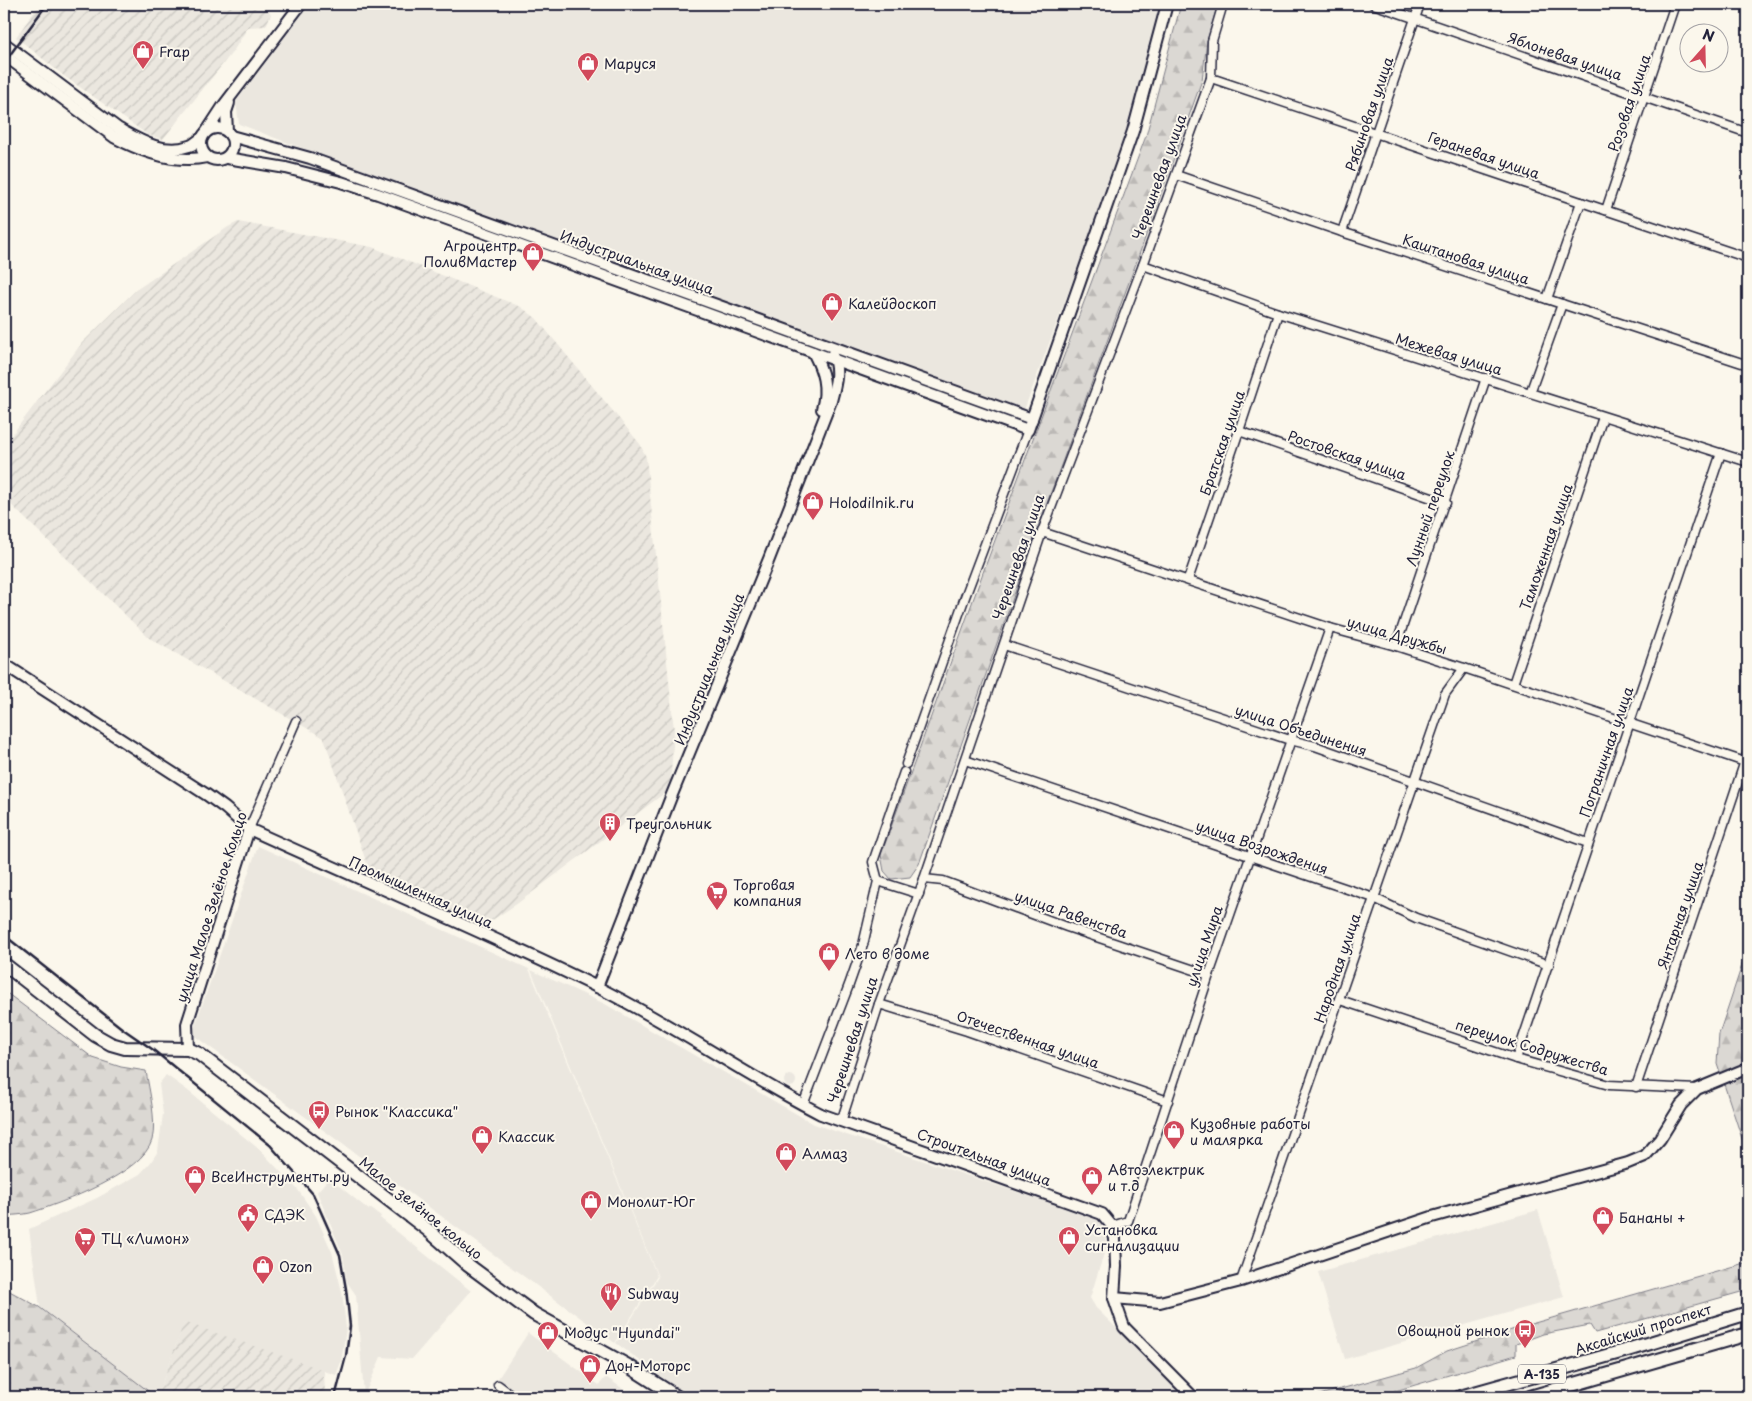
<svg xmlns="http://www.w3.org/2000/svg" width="1752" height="1401" viewBox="0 0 1752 1401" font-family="'Playpen Sans',sans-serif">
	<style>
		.built { fill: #ebe7df }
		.industrial { fill: url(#industrial-furrows) }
		.forest { fill: url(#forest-firs); stroke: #7e7d87 }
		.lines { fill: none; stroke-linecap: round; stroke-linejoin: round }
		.minor-casing { stroke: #22223b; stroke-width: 11 }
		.tertiary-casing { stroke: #22223b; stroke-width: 14 }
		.primary-casing { stroke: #22223b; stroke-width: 16 }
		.minor { stroke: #fbf7ec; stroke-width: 8 }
		.tertiary { stroke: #fbf7ec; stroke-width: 10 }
		.primary { stroke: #fbf7ec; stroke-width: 12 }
		.rail { stroke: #22223b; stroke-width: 2.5 }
		.labels { text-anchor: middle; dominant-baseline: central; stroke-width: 4; stroke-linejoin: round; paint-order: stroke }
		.shield { fill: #fbf7ec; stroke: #636270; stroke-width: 1 }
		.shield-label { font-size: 12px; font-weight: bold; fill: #22223b }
		.poi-label { font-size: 14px; fill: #22223b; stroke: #fbf7ec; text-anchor: start }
		.street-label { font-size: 14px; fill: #22223b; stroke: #fbf7ec }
	</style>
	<defs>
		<pattern id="industrial-furrows" width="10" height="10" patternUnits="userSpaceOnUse" patternTransform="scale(1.25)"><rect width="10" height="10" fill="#ebe7df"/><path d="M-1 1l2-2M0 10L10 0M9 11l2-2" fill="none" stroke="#c9c6c0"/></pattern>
		<pattern id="forest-firs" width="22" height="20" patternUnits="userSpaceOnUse" patternTransform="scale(1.25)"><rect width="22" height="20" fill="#dbd8d3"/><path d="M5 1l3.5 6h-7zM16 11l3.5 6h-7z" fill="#bcb9b6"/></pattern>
	</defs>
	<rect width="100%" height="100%" fill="#fbf7ec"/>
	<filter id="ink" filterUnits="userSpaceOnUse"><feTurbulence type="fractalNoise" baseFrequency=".02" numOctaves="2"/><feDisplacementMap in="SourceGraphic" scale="10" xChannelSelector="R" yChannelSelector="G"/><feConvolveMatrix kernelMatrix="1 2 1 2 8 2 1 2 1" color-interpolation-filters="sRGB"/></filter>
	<g filter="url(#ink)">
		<g class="built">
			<polygon points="310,4 1163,4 1122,149 1023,413 767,317 361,171 239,124 236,102"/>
			<polygon points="258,846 529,969 657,1276 615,1343 192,1034"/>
			<polygon points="531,970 605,1004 814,1124 1100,1220 1107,1244 1090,1298 1096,1308 1178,1389 1183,1397 689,1397 616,1343 658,1277"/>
			<circle cx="790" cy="1081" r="6"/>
			<polygon points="166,1075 187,1090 260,1150 298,1190 316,1216 332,1252 342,1292 346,1328 341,1362 336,1375 184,1323 157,1397 128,1379 40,1307 29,1229 97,1198 140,1174 151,1162 158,1151 163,1114 159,1084"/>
			<polygon points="329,1178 369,1210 370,1208 381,1216 380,1218 471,1291 412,1359 381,1357 364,1396 356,1295 347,1282 343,1255 317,1192"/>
			<polygon points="1538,1210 1564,1297 1345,1359 1318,1272"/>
			<polygon points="528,1333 599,1385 606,1377 630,1394 627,1397 513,1397 495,1383"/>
		</g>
		<g class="industrial">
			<polygon points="40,4 269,4 267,7 271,14 266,26 248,27 234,50 163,139 148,135 64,76 16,37"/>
			<polygon points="238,222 372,247 521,307 536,318 640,444 646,457 674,730 670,789 518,903 482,927 371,876 324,738 149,638 4,498 4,445 82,343 136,290 228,227"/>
			<polygon points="184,1322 324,1370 325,1397 157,1397"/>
		</g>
		<g class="forest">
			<polygon points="1181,4 1218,4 1207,41 1202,80 1135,266 1037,530 919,864 910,877 891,879 884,871 881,855 985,567 1146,136"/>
			<polygon points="1748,947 1747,1061 1748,1157 1717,1063 1719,1034"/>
			<path d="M4,991L93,1058L121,1067L146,1071C149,1090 157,1121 152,1140C143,1173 62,1203 30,1213C22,1215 12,1215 4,1216Z"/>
			<polygon points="1748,1262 1748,1290 1595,1333 1590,1325 1543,1334 1516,1344 1516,1355 1375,1397 1312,1397 1416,1368 1447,1351 1524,1326"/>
			<polygon points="4,1288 39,1307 156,1397 4,1397"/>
		</g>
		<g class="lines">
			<g class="minor-casing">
				<g id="minor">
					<polyline points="1373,4 1748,133"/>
					<polyline points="1211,78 1748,258"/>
					<polyline points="1176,175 1342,232 1748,365"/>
					<polyline points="1606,210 1675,4"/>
					<polyline points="1342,232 1420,4"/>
					<polyline points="1143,265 1278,313 1748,462"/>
					<polyline points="1547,299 1581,202"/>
					<polyline points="1530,393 1562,304"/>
					<polyline points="1239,431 1446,503"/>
					<polyline points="1042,532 1330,628 1396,646 1464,668 1745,762"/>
					<polyline points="1188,580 1239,431 1278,313"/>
					<polyline points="1004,645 1290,740 1315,746 1588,843"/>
					<polyline points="1396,646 1486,378"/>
					<polyline points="1513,684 1603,417"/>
					<polyline points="965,760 1374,898 1416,918 1549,965"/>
					<polyline points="906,764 965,597 1028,430"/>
					<polyline points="249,829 296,721"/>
					<polyline points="924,879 943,881 1067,927 1209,975"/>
					<polyline points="878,881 919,894"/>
					<polyline points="1340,1000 1516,1059 1609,1085 1697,1089"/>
					<polyline points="879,1004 967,1031 1168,1101"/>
					<polyline points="1516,1059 1721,453"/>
					<polyline points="1636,1087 1748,752"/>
					<polyline points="803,1105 849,985 863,945 878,881 873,862 904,772"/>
					<polyline points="841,1122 879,1004 924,879 1042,532 1143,265 1211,78 1212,41 1223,4"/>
					<polyline points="1112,1226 1128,1221 1209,975 1330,628"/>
					<polyline points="1241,1281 1445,694 1464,668"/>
					<polyline points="498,1385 514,1397"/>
				</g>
			</g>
			<g class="tertiary-casing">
				<g id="tertiary">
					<path d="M4,43L119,129C141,141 164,155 189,146C194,145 198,140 202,138"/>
					<path d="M4,55L114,137C142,152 175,164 207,157"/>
					<circle cx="217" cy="144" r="16"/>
					<polyline points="207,131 224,105 301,4"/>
					<polyline points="227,131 226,112 229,103"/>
					<polyline points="231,136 310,158 1032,419"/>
					<polyline points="227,158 286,168 341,182 378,194 1028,430 1133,131 1167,4"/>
					<path d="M813,352C823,371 828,387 822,409"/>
					<path d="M4,664L207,795L225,808L249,829C365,882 483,931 597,987C674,1025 745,1075 821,1114L1102,1214L1112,1226L1115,1239L1116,1266L1114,1298L1124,1327L1193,1397"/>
					<path d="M597,987L671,797L769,559L831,401C835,386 840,370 832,355"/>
					<polyline points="188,1049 187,1024 249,829"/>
					<polyline points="1114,1298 1160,1302 1241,1281 1432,1217 1628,1163 1645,1156 1660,1139 1681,1105 1697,1089 1748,1068"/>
				</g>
			</g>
			<g class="primary-casing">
				<g id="primary">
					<polyline points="4,964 95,1035 111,1044 125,1048 188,1049 199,1054 428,1230 468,1265 534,1314 630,1367 677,1397"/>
					<polyline points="1460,1397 1624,1351 1748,1313"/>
					<polyline points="1530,1397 1748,1334"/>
				</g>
			</g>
			<use href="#minor" class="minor"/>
			<use href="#tertiary" class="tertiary"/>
			<use href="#primary" class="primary"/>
			<g class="rail">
				<polyline points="4,63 47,4"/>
				<polyline points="4,935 123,1029 152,1049 270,1145 313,1194 340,1255 346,1289 350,1326 346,1356 335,1397"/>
			</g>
		</g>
	</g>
	<defs>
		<g id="shop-pin" transform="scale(1.125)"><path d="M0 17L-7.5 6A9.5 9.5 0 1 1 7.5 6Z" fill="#d1495b" stroke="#fbf7ec"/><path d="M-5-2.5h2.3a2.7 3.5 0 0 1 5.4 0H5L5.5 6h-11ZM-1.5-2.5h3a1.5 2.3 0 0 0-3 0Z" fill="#fff"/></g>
		<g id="building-pin" transform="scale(1.125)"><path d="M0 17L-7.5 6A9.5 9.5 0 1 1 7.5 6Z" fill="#d1495b" stroke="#fbf7ec"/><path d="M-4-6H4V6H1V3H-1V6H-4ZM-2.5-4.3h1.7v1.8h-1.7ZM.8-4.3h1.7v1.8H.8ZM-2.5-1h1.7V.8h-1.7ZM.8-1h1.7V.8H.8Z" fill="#fff"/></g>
		<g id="supermarket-pin" transform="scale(1.125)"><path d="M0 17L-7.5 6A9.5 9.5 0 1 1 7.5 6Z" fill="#d1495b" stroke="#fbf7ec"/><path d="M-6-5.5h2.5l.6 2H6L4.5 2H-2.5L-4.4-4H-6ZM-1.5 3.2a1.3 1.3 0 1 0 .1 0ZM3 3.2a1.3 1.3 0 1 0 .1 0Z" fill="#fff"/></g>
		<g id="bus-pin" transform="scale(1.125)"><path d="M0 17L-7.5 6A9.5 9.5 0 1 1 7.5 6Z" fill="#d1495b" stroke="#fbf7ec"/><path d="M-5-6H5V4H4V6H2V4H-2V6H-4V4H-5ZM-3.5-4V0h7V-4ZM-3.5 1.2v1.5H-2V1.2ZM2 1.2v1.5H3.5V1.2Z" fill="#fff"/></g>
		<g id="civic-pin" transform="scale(1.125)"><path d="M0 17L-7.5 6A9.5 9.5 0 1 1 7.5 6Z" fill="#d1495b" stroke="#fbf7ec"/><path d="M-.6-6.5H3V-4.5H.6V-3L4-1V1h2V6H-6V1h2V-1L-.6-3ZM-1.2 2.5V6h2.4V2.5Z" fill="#fff"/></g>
		<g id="restaurant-pin" transform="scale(1.125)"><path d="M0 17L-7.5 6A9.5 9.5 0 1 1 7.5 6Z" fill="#d1495b" stroke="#fbf7ec"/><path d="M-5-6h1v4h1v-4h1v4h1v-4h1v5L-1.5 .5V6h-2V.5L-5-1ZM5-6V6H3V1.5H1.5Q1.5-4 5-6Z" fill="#fff"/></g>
	</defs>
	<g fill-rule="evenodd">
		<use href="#shop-pin" x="143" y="51"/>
		<use href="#shop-pin" x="588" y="63"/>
		<use href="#shop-pin" x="533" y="253"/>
		<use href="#shop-pin" x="832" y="303"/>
		<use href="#shop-pin" x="813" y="502"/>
		<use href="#building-pin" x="610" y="823"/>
		<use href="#supermarket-pin" x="717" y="892"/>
		<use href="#shop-pin" x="829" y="953"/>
		<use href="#bus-pin" x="319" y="1111"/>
		<use href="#shop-pin" x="1174" y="1131"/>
		<use href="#shop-pin" x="482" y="1136"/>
		<use href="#shop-pin" x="786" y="1153"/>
		<use href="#shop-pin" x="195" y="1176"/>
		<use href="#shop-pin" x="1092" y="1177"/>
		<use href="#shop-pin" x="591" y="1201"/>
		<use href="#civic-pin" x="248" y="1214"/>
		<use href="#shop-pin" x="1603" y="1217"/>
		<use href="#shop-pin" x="1069" y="1237"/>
		<use href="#supermarket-pin" x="85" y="1238"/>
		<use href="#shop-pin" x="263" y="1266"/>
		<use href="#restaurant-pin" x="611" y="1293"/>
		<use href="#bus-pin" x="1525" y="1330"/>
		<use href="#shop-pin" x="548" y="1332"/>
		<use href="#shop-pin" x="590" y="1365"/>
	</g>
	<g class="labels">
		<rect class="shield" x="1518" y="1364.5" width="48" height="19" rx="4"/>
		<g class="shield-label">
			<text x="1542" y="1374">А-135</text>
		</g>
		<g class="poi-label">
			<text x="159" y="51">Frap</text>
			<text x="604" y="63">Маруся</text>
			<text x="517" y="245" text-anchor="end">Агроцентр<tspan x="517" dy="16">ПоливМастер</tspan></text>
			<text x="848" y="303">Калейдоскоп</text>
			<text x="829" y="502">Holodilnik.ru</text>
			<text x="626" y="823">Треугольник</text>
			<text x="733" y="884">Торговая<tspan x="733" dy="16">компания</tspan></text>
			<text x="845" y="953">Лето в доме</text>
			<text x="335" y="1111">Рынок "Классика"</text>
			<text x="1190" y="1123">Кузовные работы<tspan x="1190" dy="16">и малярка</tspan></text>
			<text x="498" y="1136">Классик</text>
			<text x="802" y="1153">Алмаз</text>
			<text x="1108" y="1169">Автоэлектрик<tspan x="1108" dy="16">и т.д</tspan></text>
			<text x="211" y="1176">ВсеИнструменты.ру</text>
			<text x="607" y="1201">Монолит-Юг</text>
			<text x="264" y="1214">СДЭК</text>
			<text x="1619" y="1217">Бананы +</text>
			<text x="1085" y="1229">Установка<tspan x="1085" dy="16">сигнализации</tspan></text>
			<text x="101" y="1238">ТЦ «Лимон»</text>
			<text x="279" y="1266">Ozon</text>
			<text x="627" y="1293">Subway</text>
			<text x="1509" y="1330" text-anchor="end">Овощной рынок</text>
			<text x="564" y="1332">Модус "Hyundai"</text>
			<text x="606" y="1365">Дон-Моторс</text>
		</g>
		<g class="street-label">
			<text transform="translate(1565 56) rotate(19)">Яблоневая улица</text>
			<text transform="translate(1629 103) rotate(-71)">Розовая улица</text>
			<text transform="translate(1369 114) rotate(-71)">Рябиновая улица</text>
			<text transform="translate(1484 155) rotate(19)">Гераневая улица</text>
			<text transform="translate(1159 177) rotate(-70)">Черешневая улица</text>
			<text transform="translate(1466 259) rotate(18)">Каштановая улица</text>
			<text transform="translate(637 262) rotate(20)">Индустриальная улица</text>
			<text transform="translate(1449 354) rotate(17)">Межевая улица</text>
			<text transform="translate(1222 443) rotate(-71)">Братская улица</text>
			<text transform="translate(1347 455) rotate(19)">Ростовская улица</text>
			<text transform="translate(1430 508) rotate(-71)">Лунный переулок</text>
			<text transform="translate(1546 547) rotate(-71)">Таможенная улица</text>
			<text transform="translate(1018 557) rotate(-71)">Черешневая улица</text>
			<text transform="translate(1397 635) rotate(16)">улица Дружбы</text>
			<text transform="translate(709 669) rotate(-68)">Индустриальная улица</text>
			<text transform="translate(1301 730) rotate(18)">улица Объединения</text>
			<text transform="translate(1606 752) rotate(-71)">Пограничная улица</text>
			<text transform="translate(1262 847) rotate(19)">улица Возрождения</text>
			<text transform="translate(421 892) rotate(24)">Промышленная улица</text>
			<text transform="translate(211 907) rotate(-72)">улица Малое Зелёное Кольцо</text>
			<text transform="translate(1071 914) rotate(19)">улица Равенства</text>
			<text transform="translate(1680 915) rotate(-71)">Янтарная улица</text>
			<text transform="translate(1204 946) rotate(-71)">улица Мира</text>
			<text transform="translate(1337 968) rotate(-71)">Народная улица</text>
			<text transform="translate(1028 1039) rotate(19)">Отечественная улица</text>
			<text transform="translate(852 1040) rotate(-72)">Черешневая улица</text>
			<text transform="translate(1532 1047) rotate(17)">переулок Содружества</text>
			<text transform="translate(984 1157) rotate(20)">Строительная улица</text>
			<text transform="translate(421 1208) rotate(39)">Малое зелёное кольцо</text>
			<text transform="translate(1643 1329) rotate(-17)">Аксайский проспект</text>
		</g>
	</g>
	<rect width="1752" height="1401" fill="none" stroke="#fbf7ec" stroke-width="20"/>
	<rect x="10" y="10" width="1732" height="1381" fill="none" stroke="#22223b" stroke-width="2" filter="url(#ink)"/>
	<g transform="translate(1704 48) rotate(20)"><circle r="24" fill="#fbf7ec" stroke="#a4a2a5"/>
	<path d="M0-4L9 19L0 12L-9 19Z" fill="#d1495b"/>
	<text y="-8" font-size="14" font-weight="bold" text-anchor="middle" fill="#22223b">N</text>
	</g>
</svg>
